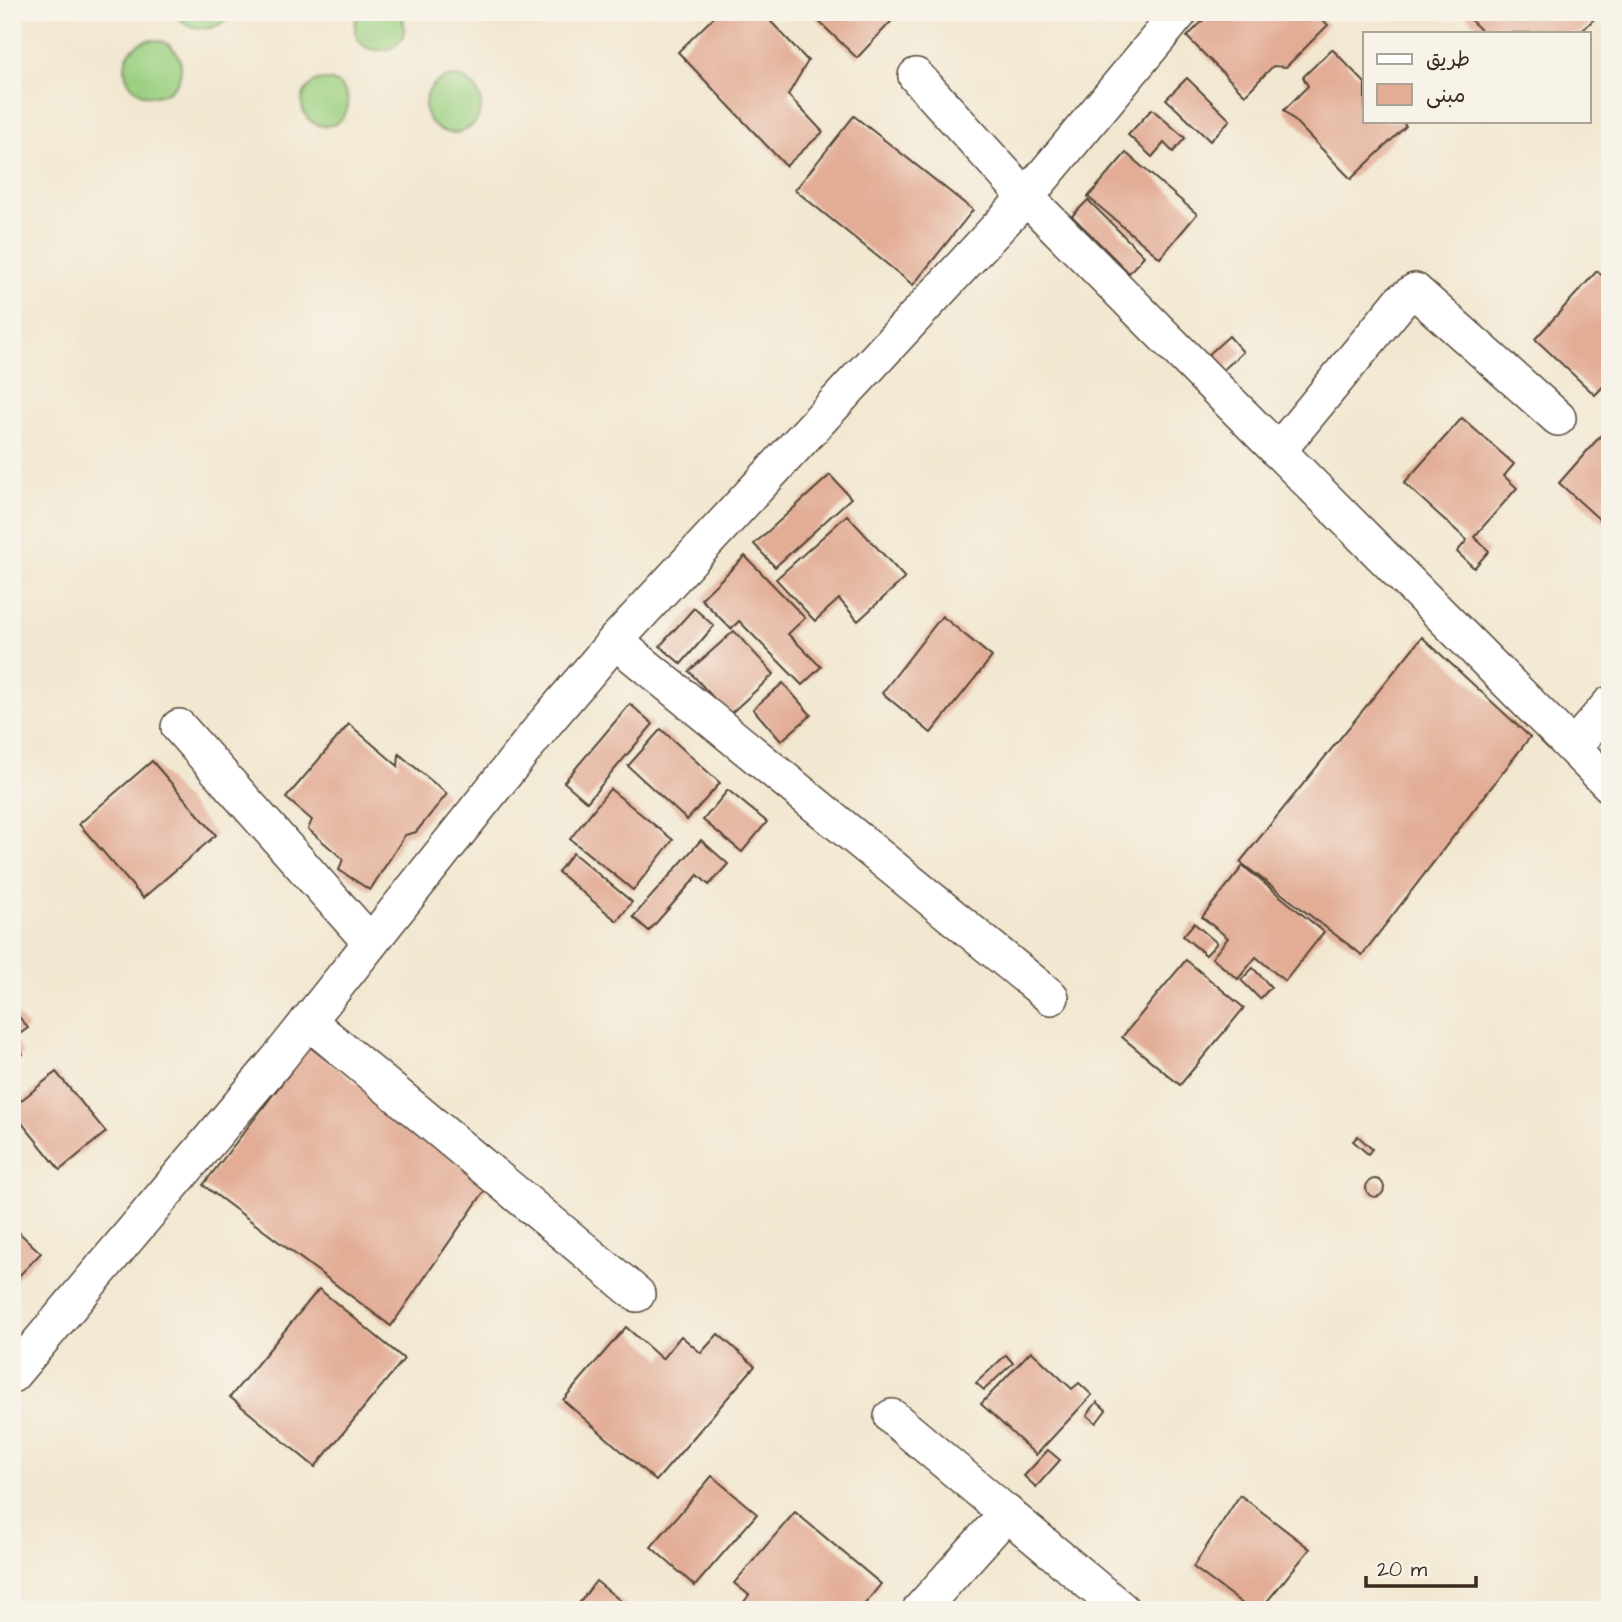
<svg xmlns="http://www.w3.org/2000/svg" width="1622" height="1622" viewBox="0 0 1622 1622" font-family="'Architects Daughter','Playpen Sans Arabic',sans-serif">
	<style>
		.green { fill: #9cd081; stroke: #6c7d50; stroke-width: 2 }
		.building { fill: #e2ac95 }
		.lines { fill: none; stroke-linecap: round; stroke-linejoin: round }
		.street-casing { stroke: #564639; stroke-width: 38 }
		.street { stroke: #fff; stroke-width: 35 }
	</style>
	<rect width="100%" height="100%" fill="#f7f3e8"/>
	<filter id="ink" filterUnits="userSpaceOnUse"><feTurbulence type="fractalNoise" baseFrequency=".0143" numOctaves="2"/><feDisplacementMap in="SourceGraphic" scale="14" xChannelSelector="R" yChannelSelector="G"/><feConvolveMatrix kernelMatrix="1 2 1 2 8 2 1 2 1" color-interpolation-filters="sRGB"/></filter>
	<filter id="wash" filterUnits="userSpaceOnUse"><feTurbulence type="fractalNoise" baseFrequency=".00686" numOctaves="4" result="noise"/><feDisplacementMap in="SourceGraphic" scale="28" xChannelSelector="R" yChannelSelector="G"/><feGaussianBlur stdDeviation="1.57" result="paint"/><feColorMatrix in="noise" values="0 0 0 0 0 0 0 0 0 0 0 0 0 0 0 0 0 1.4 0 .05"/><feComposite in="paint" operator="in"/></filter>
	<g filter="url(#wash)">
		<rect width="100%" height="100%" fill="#f2e7d0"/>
		<g class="green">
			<path d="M174,12H233C219,34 188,34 174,12Z"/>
			<path d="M359,12H400C424,62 336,64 359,12Z"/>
			<circle cx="153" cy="68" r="28"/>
			<circle cx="453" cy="105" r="28"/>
			<circle cx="325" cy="103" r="23"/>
		</g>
		<g id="blocks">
			<g class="building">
				<polygon points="719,12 762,12 808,61 788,95 823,132 786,166 678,52"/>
				<polygon points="809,12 900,12 857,58"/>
				<polygon points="1211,12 1315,12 1328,25 1286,67 1273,66 1245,95 1187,37"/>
				<polygon points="1462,12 1601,12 1580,33 1484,33"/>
				<polygon points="1332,49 1365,83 1365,121 1401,121 1406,126 1351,179 1284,110 1308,86 1303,77"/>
				<polygon points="1187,78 1230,120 1210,141 1166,99"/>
				<polygon points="1152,109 1185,138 1173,152 1164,143 1152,157 1128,135"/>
				<polygon points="854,116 973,210 913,285 795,190"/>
				<polygon points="1126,153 1197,214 1160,258 1088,197"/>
				<polygon points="1088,200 1144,256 1129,273 1072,216"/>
				<polygon points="1597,271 1610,283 1610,379 1595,395 1535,339"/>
				<polygon points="1229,336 1243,352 1222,371 1208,355"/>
				<polygon points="1462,418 1514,464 1504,476 1517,488 1474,537 1489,551 1474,568 1457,552 1467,540 1404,483"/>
				<polygon points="1610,425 1610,529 1559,483"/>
				<polygon points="830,475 851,498 775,567 754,544"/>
				<polygon points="847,515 905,578 858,621 839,599 815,621 776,579"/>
				<polygon points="745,556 805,618 788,634 821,667 802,685 739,621 731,629 701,599"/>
				<polygon points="694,608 714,626 681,664 660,646"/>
				<polygon points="942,616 992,657 931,733 882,693"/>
				<polygon points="734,631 774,674 729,715 689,671"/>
				<polygon points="1422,637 1530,737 1362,955 1240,862"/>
				<polygon points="783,683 811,715 781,741 753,709"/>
				<polygon points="630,704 653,724 587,802 564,782"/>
				<polygon points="349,724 398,766 399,754 447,794 416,832 405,835 370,890 339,870 343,859 308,829 312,820 286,798"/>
				<polygon points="661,729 720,783 687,820 628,766"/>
				<polygon points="152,761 216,835 143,898 79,824"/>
				<polygon points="610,789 673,840 633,890 570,839"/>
				<polygon points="728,790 767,822 742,852 703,820"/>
				<polygon points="701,840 728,864 709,885 698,875 649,931 633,917"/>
				<polygon points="573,853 632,902 617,921 558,872"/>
				<polygon points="1243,866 1324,932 1285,981 1256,957 1238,979 1212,958 1228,938 1202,917"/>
				<polygon points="1194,923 1217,943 1206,955 1183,936"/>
				<polygon points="1186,960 1244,1008 1180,1085 1122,1037"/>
				<polygon points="1253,968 1271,987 1260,999 1241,980"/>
				<polygon points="12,1008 28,1028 14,1038 23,1054 12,1063"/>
				<polygon points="310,1047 488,1186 391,1326 203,1185"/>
				<polygon points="56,1072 106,1132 60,1170 12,1111 12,1108"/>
				<polygon points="1358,1136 1372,1149 1368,1154 1353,1141"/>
				<circle cx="1375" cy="1188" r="9"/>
				<polygon points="12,1226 41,1253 12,1283"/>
				<polygon points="319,1289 404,1359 315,1467 230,1397"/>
				<polygon points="626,1327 662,1359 681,1336 701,1353 718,1334 755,1366 656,1481 563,1400"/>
				<polygon points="1031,1351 1072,1389 1079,1383 1092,1395 1036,1455 981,1404"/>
				<polygon points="1006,1355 1013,1363 984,1390 976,1383"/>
				<polygon points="1097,1402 1106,1410 1096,1423 1087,1415"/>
				<polygon points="1048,1450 1060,1460 1036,1487 1024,1476"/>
				<polygon points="712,1476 757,1514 695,1586 651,1547"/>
				<polygon points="1240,1495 1310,1549 1260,1610 1251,1610 1193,1567"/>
				<polygon points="795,1512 881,1584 860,1610 738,1610 749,1595 734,1583"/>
				<polygon points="596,1581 632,1610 574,1610"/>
			</g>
		</g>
	</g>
	<g filter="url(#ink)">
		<use href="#blocks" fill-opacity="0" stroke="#564639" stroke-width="2"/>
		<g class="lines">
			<g class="street-casing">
				<g id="street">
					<polyline points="916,76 1026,197 1610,785"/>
					<polyline points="1278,451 1401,301 1415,291 1558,418"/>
					<polyline points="615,641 1051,997"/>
					<polyline points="179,727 370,942"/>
					<polyline points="1573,747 1610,704"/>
					<polyline points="308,1021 637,1294"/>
					<polyline points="12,1375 279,1058 546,722 615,641 1026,197 1180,12"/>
					<polyline points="892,1417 1122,1610"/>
					<polyline points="920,1610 1007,1513"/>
				</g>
			</g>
			<use href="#street" class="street"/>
		</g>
	</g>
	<rect width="1622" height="1622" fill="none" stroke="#f7f3e8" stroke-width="42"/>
	<rect x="1363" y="32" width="228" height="91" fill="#f7f3e8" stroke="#aca397" stroke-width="2"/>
	<rect x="1377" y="54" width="35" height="10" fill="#ffffff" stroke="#aca397" stroke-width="2"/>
	<text x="1426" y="66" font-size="21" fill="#3b2a1e">طريق</text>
	<rect x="1377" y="84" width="35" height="21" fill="#e2ac95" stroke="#aca397" stroke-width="2"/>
	<text x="1426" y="102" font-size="21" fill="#3b2a1e">مبنى</text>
	<path d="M1366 1576v10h110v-10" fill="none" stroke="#3b2a1e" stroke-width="3.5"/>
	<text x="1377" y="1576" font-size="21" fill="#3b2a1e" stroke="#f7f3e8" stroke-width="5" paint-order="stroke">20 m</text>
</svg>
